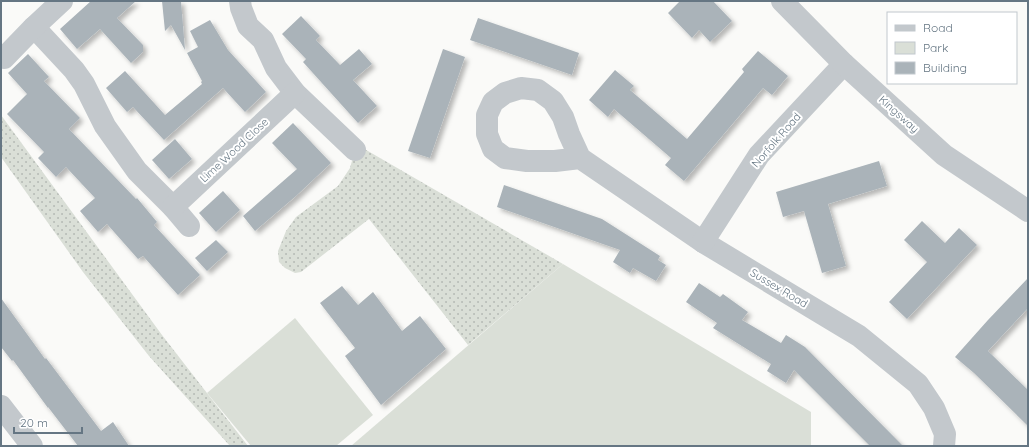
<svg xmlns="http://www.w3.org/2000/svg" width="1029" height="447" viewBox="0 0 1029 447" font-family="Quicksand,sans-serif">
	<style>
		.grass { fill: url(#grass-dots) }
		.park { fill: #dadfd7 }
		.building { fill: #aab3b9; filter: url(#shadow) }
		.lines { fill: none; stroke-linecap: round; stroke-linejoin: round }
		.minor { stroke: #c3c8cc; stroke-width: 22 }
		.tertiary { stroke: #c3c8cc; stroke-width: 22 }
		.labels { text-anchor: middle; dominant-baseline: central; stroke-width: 4; stroke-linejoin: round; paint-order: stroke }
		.street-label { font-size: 11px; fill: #657683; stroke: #fff }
	</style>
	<defs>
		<pattern id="grass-dots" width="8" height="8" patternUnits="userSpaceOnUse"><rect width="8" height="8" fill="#dadfd7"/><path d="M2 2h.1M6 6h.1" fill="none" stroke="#b4b9b4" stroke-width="1.8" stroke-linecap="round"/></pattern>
		<filter id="shadow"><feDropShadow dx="3.5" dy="3.5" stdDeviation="2" flood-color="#0004"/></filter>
	</defs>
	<rect width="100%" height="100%" fill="#fafaf8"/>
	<g class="grass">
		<polygon points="1,115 162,335 248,446 230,446 149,356 83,272 1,157"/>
		<polygon points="361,147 563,264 468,345 369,219 301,272 295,273 285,268 279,262 278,251 286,231 296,217 338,186 350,168 355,150"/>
	</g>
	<g class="park">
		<polygon points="563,264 811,412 811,446 351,446"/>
		<polygon points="295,318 373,415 336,446 251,446 207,393"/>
	</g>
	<g class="building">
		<polygon points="91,1 136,1 117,18 143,45 143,52 131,63 100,29 77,49 60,29"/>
		<polygon points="162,1 181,1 185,50 171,25 165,31"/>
		<polygon points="680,1 713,1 732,21 710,42 699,30 692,38 668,13"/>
		<polygon points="301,16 320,36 316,40 340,65 359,49 372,64 353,80 377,106 358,123 303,62 306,59 282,34"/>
		<polygon points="478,18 579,53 572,75 470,40"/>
		<polygon points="210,20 228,50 266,92 245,112 223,88 164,140 133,107 127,112 106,88 125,71 165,115 202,84 201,82 202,81 187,53 198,47 190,31"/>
		<polygon points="443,49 465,57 430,158 408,151"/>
		<polygon points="758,51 788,76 772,95 763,88 684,181 665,165 671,158 614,109 608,117 589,100 615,70 634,86 630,90 687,139 744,72 742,69"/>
		<polygon points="28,54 49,77 44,81 80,118 69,129 136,199 137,198 157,222 154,225 200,275 178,295 143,256 138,259 107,224 98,232 80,211 95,198 66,167 56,177 38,158 44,152 7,114 27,94 8,73"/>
		<polygon points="293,123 331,163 296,196 255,231 243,216 297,169 272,143"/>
		<polygon points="175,139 192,159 169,179 152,160"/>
		<polygon points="879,161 887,186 828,204 846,266 822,273 804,211 783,217 776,192"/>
		<polygon points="504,185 602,219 660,256 658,260 666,265 656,281 633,268 630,273 613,262 620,250 497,207"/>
		<polygon points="223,191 240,210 216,232 199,213"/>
		<polygon points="922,221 945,243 959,228 977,245 907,319 889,302 927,262 904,240"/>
		<polygon points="216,240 228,252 207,271 195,258"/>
		<polygon points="1028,278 1028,308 988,351 1028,390 1028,426 974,373 955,357 988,320"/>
		<polygon points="699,283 720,297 723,294 748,312 742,320 781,343 786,335 805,347 903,446 870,446 794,370 786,383 767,371 771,364 713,328 717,323 686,302"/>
		<polygon points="342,286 358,305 373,292 402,331 420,316 446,349 381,405 345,356 355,348 320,303"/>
		<polygon points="1,298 45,359 46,358 101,431 113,422 129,446 78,446 48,407 48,408 13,360 12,361 1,347"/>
	</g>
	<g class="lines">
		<g class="minor">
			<polyline points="240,1 241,8 248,26 263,40 276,68 295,93 355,150"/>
			<polyline points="34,27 74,70 84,84 105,126 137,171 173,207 189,226"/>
			<polyline points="4,58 34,27 62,1"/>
			<polyline points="580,158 555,161 527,161 505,158 493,149 487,134 487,115 493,102 505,93 521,88 538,90 553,101 563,117 569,134 580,158 703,242 859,336 918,384 934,408 945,434 944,446"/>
			<polyline points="173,207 295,93"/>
			<polyline points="703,242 759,155 844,64"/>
			<polyline points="1,406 32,446"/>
		</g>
		<polyline class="tertiary" points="782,1 844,64 944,155 1028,211"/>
	</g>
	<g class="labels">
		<g class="street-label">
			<text transform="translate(899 114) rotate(42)">Kingsway</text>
			<text transform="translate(776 140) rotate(-49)">Norfolk Road</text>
			<text transform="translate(234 150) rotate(-43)">Lime Wood Close</text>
			<text transform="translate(779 288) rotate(31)">Sussex Road</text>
		</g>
	</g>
	<rect width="1029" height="447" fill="none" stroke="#657683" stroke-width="4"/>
	<rect x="887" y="12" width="130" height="72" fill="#ffffff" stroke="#c1c8cd"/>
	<rect x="895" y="25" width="20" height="6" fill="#c3c8cc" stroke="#c1c8cd"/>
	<text x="923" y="32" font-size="12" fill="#657683">Road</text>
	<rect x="895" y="42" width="20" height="12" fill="#dadfd7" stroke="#c1c8cd"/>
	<text x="923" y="52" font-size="12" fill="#657683">Park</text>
	<rect x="895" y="62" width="20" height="12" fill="#aab3b9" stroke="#c1c8cd"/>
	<text x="923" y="72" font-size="12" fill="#657683">Building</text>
	<path d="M14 427v6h68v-6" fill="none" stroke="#657683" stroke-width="2"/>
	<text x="20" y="427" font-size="12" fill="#657683" stroke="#ffffff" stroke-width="3" paint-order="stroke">20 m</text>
</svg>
